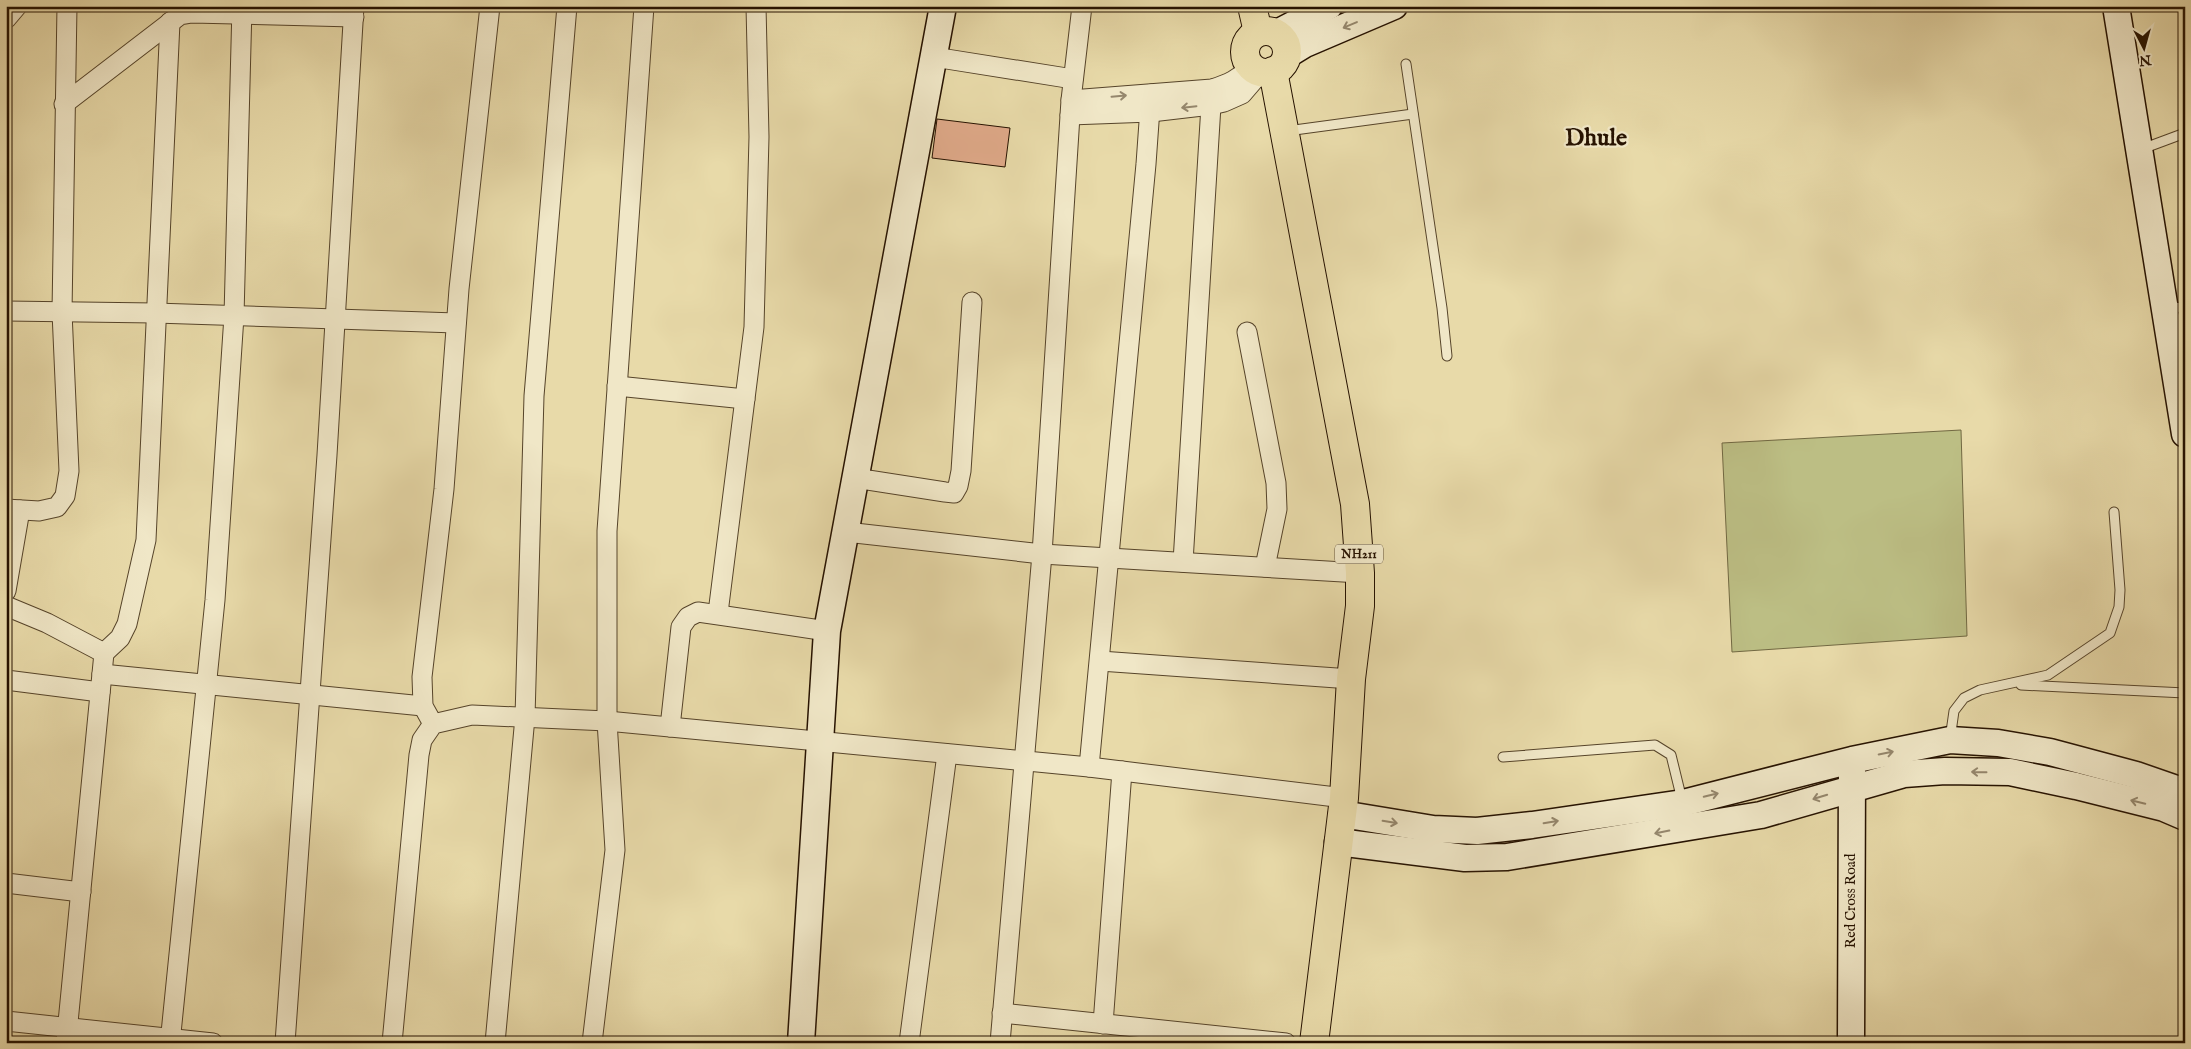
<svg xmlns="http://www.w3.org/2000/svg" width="2191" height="1049" viewBox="0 0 2191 1049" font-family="'IM FELL English',serif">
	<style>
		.garden { fill: #bcbe84; stroke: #716842 }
		.building { fill: #dfa989; stroke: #261200 }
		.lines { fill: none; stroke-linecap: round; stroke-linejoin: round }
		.lane-casing { stroke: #56442a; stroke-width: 11 }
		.street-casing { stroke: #56442a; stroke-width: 21 }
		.secondary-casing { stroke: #261200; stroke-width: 29 }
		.primary-casing { stroke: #261200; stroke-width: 30 }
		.lane { stroke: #f0e7c7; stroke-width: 9 }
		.street { stroke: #f0e7c7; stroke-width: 19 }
		.secondary { stroke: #f0e7c7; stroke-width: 26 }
		.primary { stroke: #e8daa9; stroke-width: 28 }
		.oneway { stroke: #95876d }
		.labels { text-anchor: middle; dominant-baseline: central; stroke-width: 4.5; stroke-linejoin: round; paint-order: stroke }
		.shield { fill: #f0e7c7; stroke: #63523c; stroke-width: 1 }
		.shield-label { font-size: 12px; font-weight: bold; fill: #261200 }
		.street-label { font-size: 14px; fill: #261200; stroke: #f0e7c7 }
		.town-label { font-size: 24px; font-weight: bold; fill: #261200; stroke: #f0e7c7 }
	</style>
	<rect width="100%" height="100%" fill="#e8daa9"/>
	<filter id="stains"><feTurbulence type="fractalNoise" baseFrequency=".004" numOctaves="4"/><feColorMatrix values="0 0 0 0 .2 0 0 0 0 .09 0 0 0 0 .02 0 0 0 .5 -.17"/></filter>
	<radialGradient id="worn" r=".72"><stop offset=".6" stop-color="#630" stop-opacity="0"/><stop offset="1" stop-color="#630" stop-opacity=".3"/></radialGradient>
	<polygon class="garden" points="1961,430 1967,636 1732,652 1722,443"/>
	<polygon class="building" points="937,119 1010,128 1005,167 932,158"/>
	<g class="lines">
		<g class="lane-casing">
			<g id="lane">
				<polyline points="1406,64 1442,308 1447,356"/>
				<polyline points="1287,131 1413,114"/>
				<polyline points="2142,149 2185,133"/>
				<polyline points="2168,308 2185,307"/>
				<polyline points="2021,685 2185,693"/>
				<polyline points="1950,739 1954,711 1964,698 1980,690 2048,675 2110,633 2119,607 2120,590 2114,512"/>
				<polyline points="1503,757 1655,745 1671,755 1682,800"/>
			</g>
		</g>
		<g class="street-casing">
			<g id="street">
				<polyline points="6,19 17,6"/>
				<polyline points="934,57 1073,79"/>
				<path d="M1071,100L1212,89C1228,84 1239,79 1251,67"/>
				<polyline points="64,104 180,15 192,13 354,17"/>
				<polyline points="1070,115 1151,112 1211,105 1224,102 1242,94 1260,73"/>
				<polyline points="6,311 155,313 456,323"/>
				<polyline points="1247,332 1276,483 1277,509 1265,567"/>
				<polyline points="617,386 745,399"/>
				<polyline points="855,478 945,492 954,493 958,486 961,471 972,302"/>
				<polyline points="6,509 39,511 57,507 65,496 69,471 62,312 67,6"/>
				<polyline points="846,532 1042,554 1360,573"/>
				<polyline points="1183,562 1212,89"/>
				<polyline points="6,591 20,510"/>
				<polyline points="6,606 47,623 104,653 66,1043"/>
				<polyline points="718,613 754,327 759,137 756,6"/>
				<polyline points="104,653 120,638 127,624 146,540 170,22"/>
				<polyline points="1100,661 1351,679"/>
				<polyline points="102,674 423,706"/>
				<polyline points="6,680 100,692"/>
				<polyline points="433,724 423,706 422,677 444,489 459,289 490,6"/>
				<polyline points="670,727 681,627 688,617 698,612 827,631"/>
				<polyline points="1089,767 1146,164 1151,94"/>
				<polyline points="6,883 81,892"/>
				<polyline points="1002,1013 1286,1043"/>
				<polyline points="6,1021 213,1043"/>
				<polyline points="1103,1024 1122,771"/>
				<polyline points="170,1043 215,600 234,316 242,6"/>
				<polyline points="285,1043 327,455 354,6"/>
				<polyline points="392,1043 419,755 422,740 433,724 472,715 607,721 1089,767 1344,798"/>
				<polyline points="495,1043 525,717 534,396 567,6"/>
				<polyline points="592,1043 615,850 607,721 607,531 644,6"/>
				<polyline points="909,1043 947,754"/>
				<polyline points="1000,1043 1042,554 1071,100 1082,6"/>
			</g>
		</g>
		<g class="secondary-casing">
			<g id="secondary">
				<polyline points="2116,6 2185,434"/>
				<polyline points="1277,33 1329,6"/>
				<polyline points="1287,55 1305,44 1394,6"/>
				<polyline points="1342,814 1433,829 1477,831 1532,825 1683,803 1852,760 1950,740 1998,743 2050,752 2136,775 2185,792"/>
				<polyline points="1338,842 1465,858 1507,857 1761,815 1904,774 1945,771 2010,772 2076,786 2164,808 2185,817"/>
				<polyline points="801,1043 827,631 943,6"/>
				<polyline points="1851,1043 1852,771"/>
			</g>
		</g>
		<g class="primary-casing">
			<g id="primary">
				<polyline points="1252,6 1258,32"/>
				<circle cx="1266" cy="52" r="21"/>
				<polyline points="1273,71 1355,504 1360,573 1360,606 1351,679 1344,798 1314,1043"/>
			</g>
		</g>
		<use href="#lane" class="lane"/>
		<use href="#street" class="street"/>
		<use href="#secondary" class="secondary"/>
		<use href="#primary" class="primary"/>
	</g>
	<defs><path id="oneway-shaft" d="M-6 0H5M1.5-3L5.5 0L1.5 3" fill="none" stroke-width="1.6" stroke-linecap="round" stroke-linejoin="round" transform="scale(1.25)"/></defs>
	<g class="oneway">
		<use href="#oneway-shaft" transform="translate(1350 25) rotate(157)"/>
		<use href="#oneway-shaft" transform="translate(1119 96) rotate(-5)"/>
		<use href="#oneway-shaft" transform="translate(1189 107) rotate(174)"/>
		<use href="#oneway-shaft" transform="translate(1886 753) rotate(-11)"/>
		<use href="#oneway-shaft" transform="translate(1979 772) rotate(-179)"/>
		<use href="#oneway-shaft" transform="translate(1711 795) rotate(-14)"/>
		<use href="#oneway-shaft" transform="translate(1820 797) rotate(163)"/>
		<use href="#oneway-shaft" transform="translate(2138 802) rotate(-166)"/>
		<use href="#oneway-shaft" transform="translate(1390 822) rotate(9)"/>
		<use href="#oneway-shaft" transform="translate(1551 822) rotate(-9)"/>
		<use href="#oneway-shaft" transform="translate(1662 832) rotate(169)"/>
	</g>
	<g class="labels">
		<rect class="shield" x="1335" y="544.5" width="48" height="19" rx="4"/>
		<g class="shield-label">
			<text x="1359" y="554">NH211</text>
		</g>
		<g class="street-label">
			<text transform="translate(1851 901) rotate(-90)">Red Cross Road</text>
		</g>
		<g class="town-label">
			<text x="1596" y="138">Dhule</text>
		</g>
	</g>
	<rect width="2191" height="1049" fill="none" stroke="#e8daa9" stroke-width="25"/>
	<rect x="8" y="8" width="2176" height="1034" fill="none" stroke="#261200" stroke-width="2.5"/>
	<rect x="12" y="12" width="2166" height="1024" fill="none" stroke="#261200"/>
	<g transform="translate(2144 48) rotate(174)" stroke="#f0e7c7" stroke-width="4" paint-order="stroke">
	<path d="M0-4L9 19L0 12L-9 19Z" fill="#261200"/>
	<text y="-8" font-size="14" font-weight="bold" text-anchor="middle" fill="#261200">N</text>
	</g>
	<rect width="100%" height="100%" filter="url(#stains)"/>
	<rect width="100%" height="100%" fill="url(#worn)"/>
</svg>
